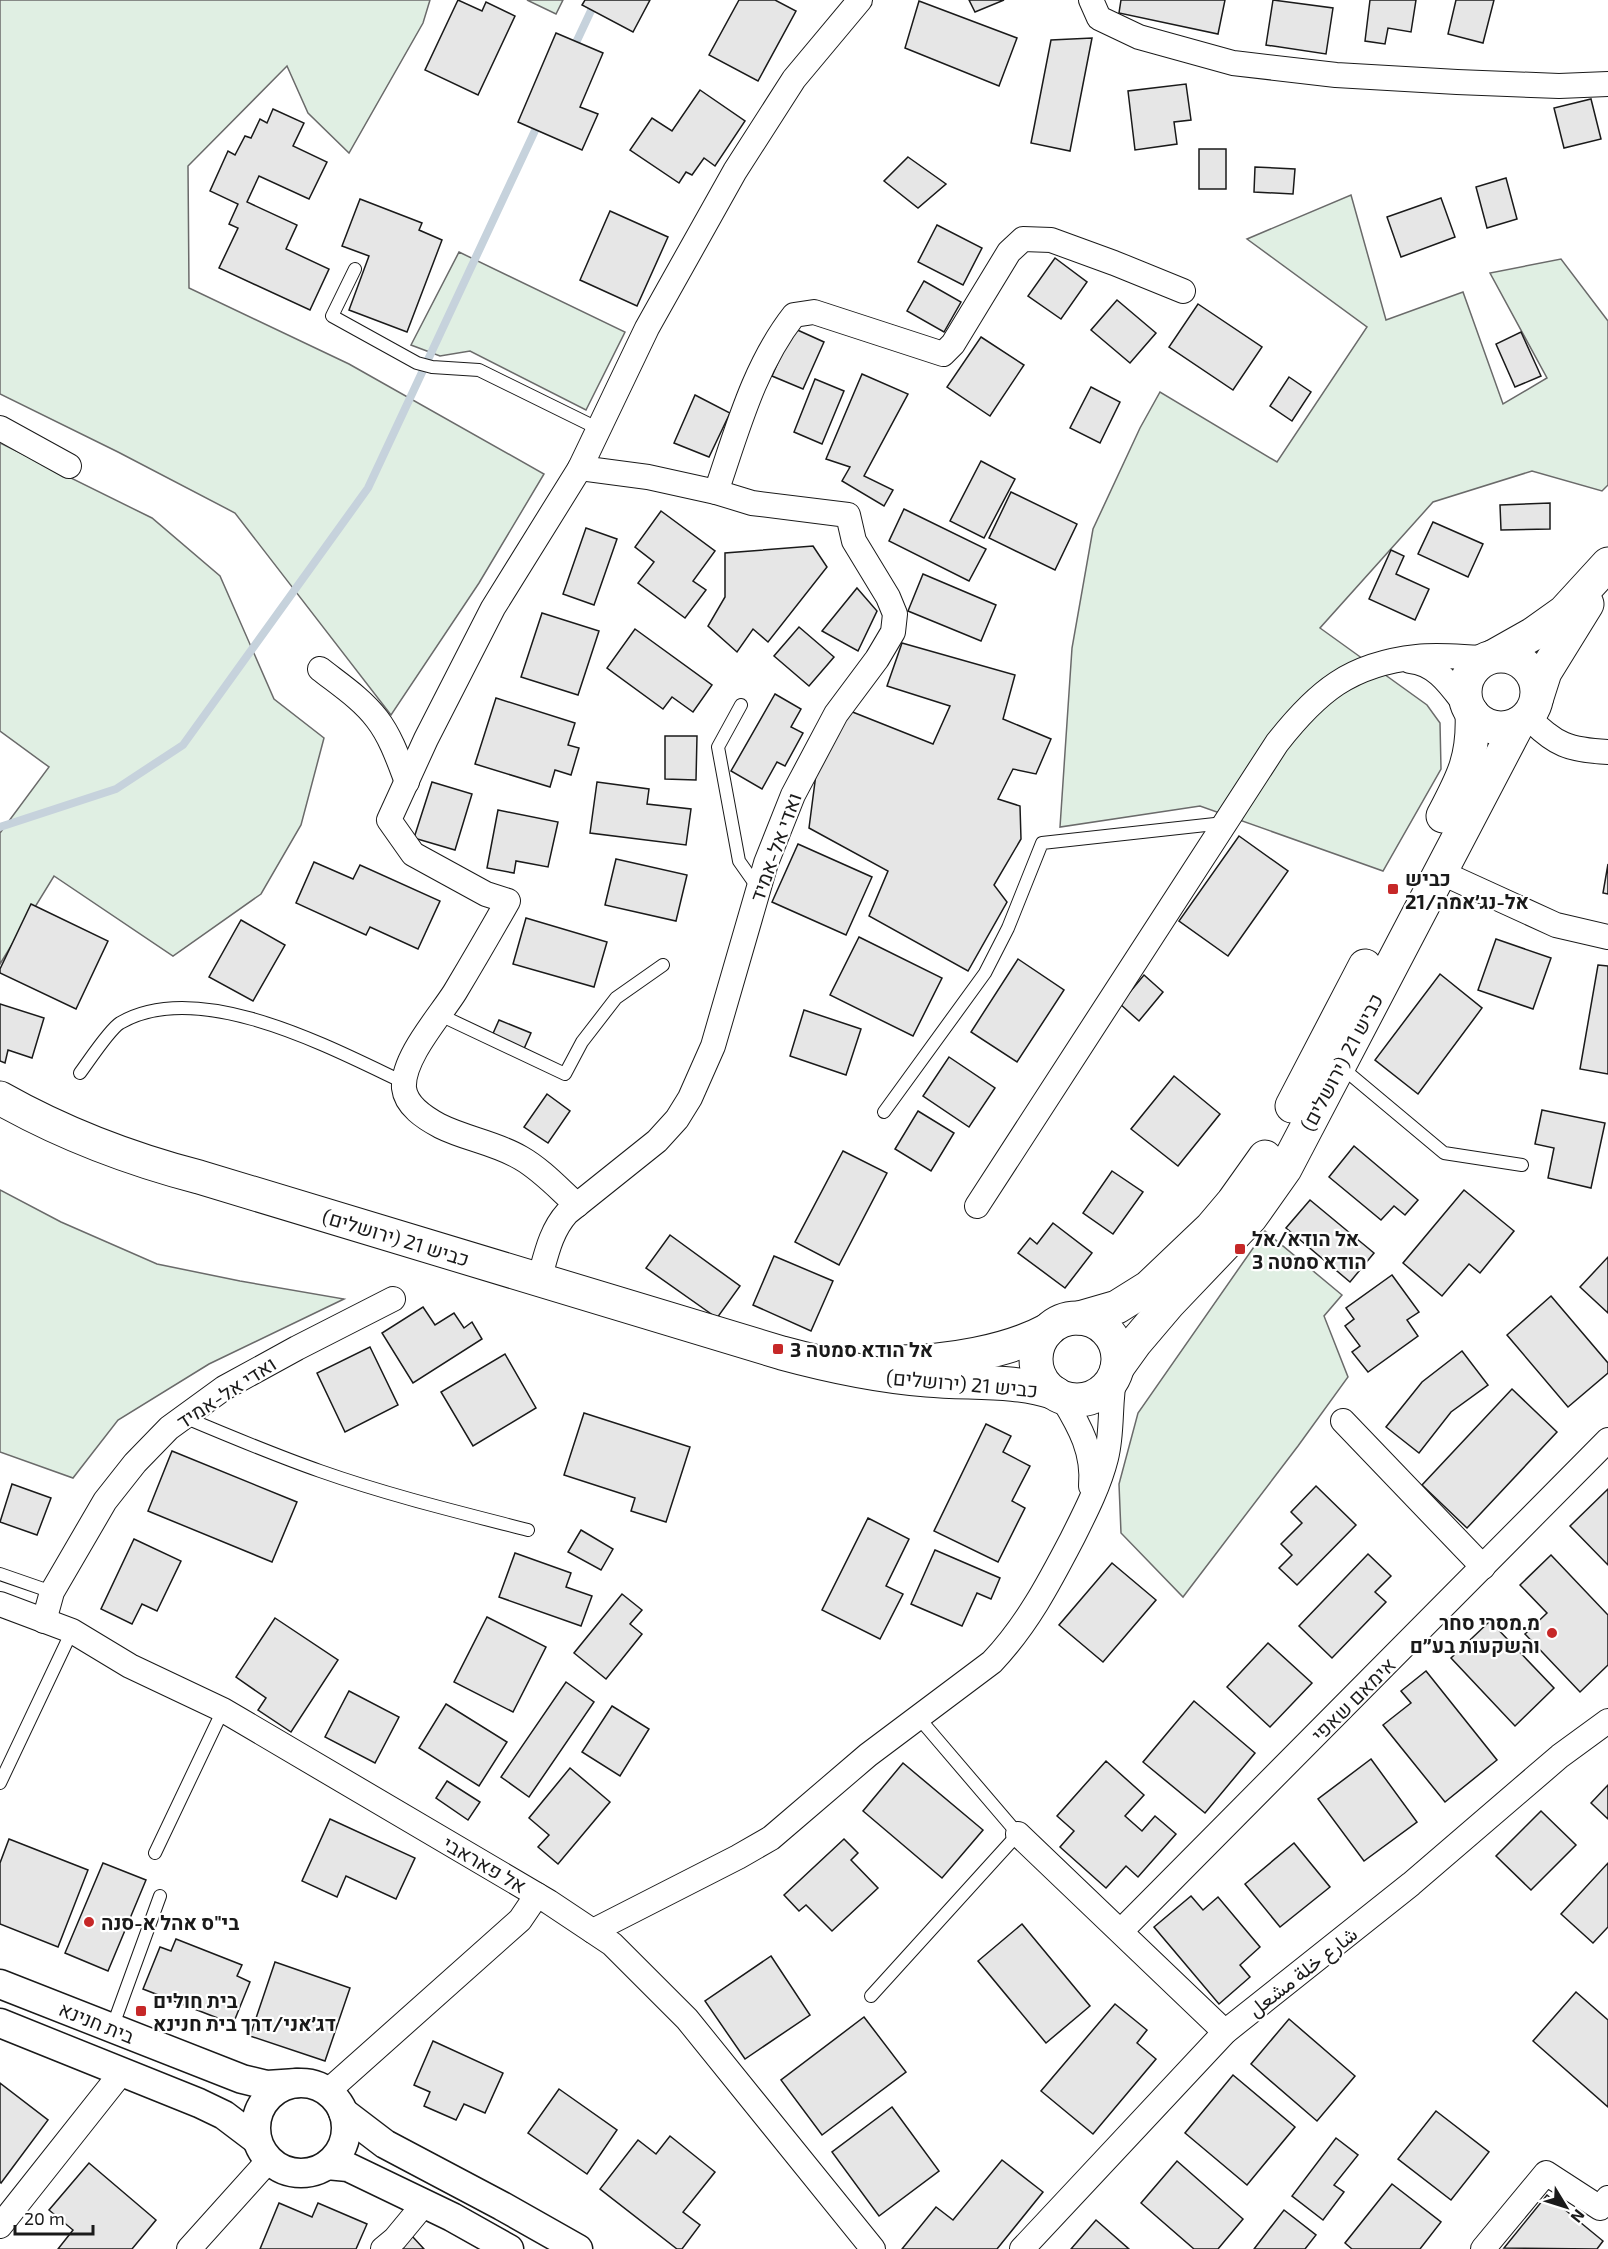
<svg xmlns="http://www.w3.org/2000/svg" width="1608" height="2249" viewBox="0 0 1608 2249" font-family="'Exo 2',Vazirmatn,Heebo,sans-serif">
	<style>
		.green { fill: #e0efe3; stroke: #6a6a6a; stroke-width: 1.5 }
		.lines { fill: none; stroke-linecap: round; stroke-linejoin: round }
		.stream { stroke: #c6d2dc; stroke-width: 8 }
		.building { fill: #e6e6e6; stroke: #1a1a1a; stroke-width: 1.5 }
		.service-casing { stroke: #1a1a1a; stroke-width: 14 }
		.minor-casing { stroke: #1a1a1a; stroke-width: 26 }
		.tertiary-casing { stroke: #1a1a1a; stroke-width: 31 }
		.secondary-casing { stroke: #1a1a1a; stroke-width: 35 }
		.service { stroke: #fff; stroke-width: 12 }
		.minor { stroke: #fff; stroke-width: 24 }
		.tertiary { stroke: #fff; stroke-width: 28 }
		.secondary { stroke: #fff; stroke-width: 33 }
		.poi-dot { fill: #c62828; stroke: #fff; stroke-width: 2 }
		.labels { text-anchor: middle; dominant-baseline: central; stroke-width: 4.5; stroke-linejoin: round; paint-order: stroke }
		.street-label { font-size: 20px; fill: #1a1a1a; stroke: #fff }
		.poi-label { font-size: 20px; font-weight: bold; fill: #1a1a1a; stroke: #fff; text-anchor: start }
	</style>
	<rect width="100%" height="100%" fill="#fff"/>
	<g class="green">
		<polygon points="0,0 430,0 423,23 349,153 308,113 287,66 188,166 189,288 349,364 544,474 479,583 391,715 235,513 118,452 0,394"/>
		<polygon points="527,0 563,0 556,14"/>
		<polygon points="1351,195 1386,320 1463,292 1503,404 1547,378 1490,273 1561,259 1608,321 1608,485 1602,491 1532,471 1433,502 1320,628 1427,705 1440,723 1441,769 1383,871 1200,806 1060,827 1072,648 1093,529 1140,428 1160,392 1277,462 1367,327 1247,239"/>
		<polygon points="459,252 625,332 586,410 470,351 440,356 411,345"/>
		<polygon points="0,443 152,518 220,576 274,699 324,738 301,825 261,894 173,956 54,876 0,964 0,833 49,767 0,731"/>
		<polygon points="0,1190 61,1222 157,1264 240,1281 344,1299 209,1364 118,1420 73,1478 0,1452"/>
		<polygon points="1265,1231 1342,1295 1324,1316 1348,1377 1298,1446 1183,1597 1121,1533 1119,1484 1138,1413"/>
	</g>
	<g class="lines">
		<g class="stream">
			<polyline points="573,49 596,0"/>
			<polyline points="0,827 116,789 183,745 368,488 539,122"/>
		</g>
	</g>
	<g class="building">
		<polygon points="458,0 482,11 486,2 515,16 478,95 425,70"/>
		<polygon points="585,0 650,0 633,32 582,5"/>
		<polygon points="739,0 775,0 796,11 758,81 709,55"/>
		<polygon points="969,0 1004,0 975,12"/>
		<polygon points="1121,0 1225,0 1218,34 1119,13"/>
		<polygon points="1273,0 1333,8 1326,54 1266,45"/>
		<polygon points="1370,0 1416,0 1411,32 1388,28 1385,44 1365,41"/>
		<polygon points="1456,0 1494,0 1483,43 1448,34"/>
		<polygon points="919,1 1017,38 999,86 905,48"/>
		<polygon points="556,33 603,53 580,107 598,114 582,150 518,122"/>
		<polygon points="1092,38 1070,151 1031,143 1051,40"/>
		<polygon points="1186,84 1191,120 1174,122 1177,144 1135,150 1128,91"/>
		<polygon points="700,90 745,121 715,166 704,158 692,175 686,172 679,183 630,150 652,118 672,131"/>
		<polygon points="1591,99 1601,139 1564,148 1554,108"/>
		<polygon points="273,109 304,123 293,146 327,162 309,199 259,176 247,202 297,225 286,249 329,269 310,310 219,268 238,228 229,224 238,204 210,191 228,151 235,155 245,136 251,138 260,119 267,123"/>
		<rect x="1199" y="149" width="27" height="40"/>
		<polygon points="908,157 946,184 918,208 884,181"/>
		<polygon points="1255,167 1295,169 1293,194 1254,192"/>
		<polygon points="1506,178 1517,219 1487,228 1476,187"/>
		<polygon points="1441,198 1455,237 1401,257 1387,217"/>
		<polygon points="360,199 422,223 419,230 442,240 407,332 349,310 369,256 342,246"/>
		<polygon points="610,211 668,237 637,306 580,280"/>
		<polygon points="937,225 982,248 963,285 918,262"/>
		<polygon points="1055,258 1087,282 1061,319 1028,296"/>
		<polygon points="924,281 961,302 944,332 907,311"/>
		<polygon points="1117,300 1156,333 1130,363 1091,330"/>
		<polygon points="1198,304 1262,347 1233,390 1169,347"/>
		<polygon points="793,328 824,342 803,389 772,376"/>
		<polygon points="1521,332 1541,376 1515,387 1496,344"/>
		<polygon points="981,337 1024,365 990,416 947,387"/>
		<polygon points="862,374 908,394 864,476 893,490 884,506 842,481 850,467 826,459"/>
		<polygon points="1289,377 1311,392 1292,421 1270,406"/>
		<polygon points="815,379 844,391 822,444 794,432"/>
		<polygon points="1091,387 1120,402 1100,443 1070,428"/>
		<polygon points="695,395 730,413 709,457 674,443"/>
		<polygon points="981,461 1015,479 984,538 950,521"/>
		<polygon points="1011,492 1077,524 1055,570 989,538"/>
		<polygon points="1550,503 1550,529 1501,530 1500,505"/>
		<polygon points="904,509 986,549 969,581 889,541"/>
		<polygon points="661,511 715,551 693,581 706,590 685,618 638,583 654,562 635,547"/>
		<polygon points="1433,522 1483,544 1468,577 1418,554"/>
		<polygon points="586,528 617,539 594,605 563,594"/>
		<polygon points="813,546 827,567 768,642 753,629 737,652 708,626 725,597 725,553"/>
		<polygon points="1391,550 1404,556 1396,574 1429,589 1415,620 1369,599"/>
		<polygon points="923,574 996,605 981,641 908,611"/>
		<polygon points="857,588 877,611 858,651 822,631"/>
		<polygon points="542,613 599,631 578,695 521,677"/>
		<polygon points="799,627 834,657 809,686 774,656"/>
		<polygon points="635,629 712,685 693,712 672,697 663,709 607,668"/>
		<polygon points="902,643 1015,675 1003,719 1051,739 1036,774 1013,769 998,799 1020,806 1021,839 994,885 1007,902 968,971 869,916 888,871 809,828 816,774 850,711 933,744 950,706 887,686"/>
		<polygon points="775,694 801,709 791,727 803,733 785,766 777,762 762,789 731,771"/>
		<polygon points="496,698 575,723 568,745 579,748 571,775 555,770 550,787 475,764"/>
		<polygon points="665,736 697,736 696,780 665,779"/>
		<polygon points="432,782 472,794 455,850 414,838"/>
		<polygon points="597,782 649,789 647,804 691,809 686,845 590,833"/>
		<polygon points="498,810 558,822 548,867 516,861 514,873 487,868"/>
		<polygon points="1239,836 1288,871 1228,956 1179,921"/>
		<polygon points="798,844 872,877 846,935 772,902"/>
		<polygon points="616,859 687,875 676,921 605,905"/>
		<polygon points="314,862 353,879 360,865 440,901 418,949 370,927 366,935 296,903"/>
		<polygon points="1608,864 1608,894 1603,893"/>
		<polygon points="31,904 108,941 76,1009 0,973 0,969"/>
		<polygon points="526,918 607,942 594,987 513,964"/>
		<polygon points="241,920 285,945 253,1001 209,977"/>
		<polygon points="859,937 942,978 913,1036 830,995"/>
		<polygon points="1496,939 1551,958 1533,1009 1478,990"/>
		<polygon points="1018,959 1064,990 1017,1062 971,1032"/>
		<polygon points="1598,965 1608,966 1608,1074 1580,1069"/>
		<polygon points="1440,974 1482,1008 1418,1094 1375,1060"/>
		<polygon points="1144,975 1163,992 1139,1021 1120,1004"/>
		<polygon points="0,1004 44,1018 32,1058 8,1050 5,1063 0,1061"/>
		<polygon points="804,1010 861,1029 846,1075 790,1056"/>
		<polygon points="499,1020 531,1033 523,1051 491,1038"/>
		<polygon points="949,1057 995,1088 969,1127 923,1096"/>
		<polygon points="1174,1076 1220,1114 1178,1166 1131,1129"/>
		<polygon points="547,1094 570,1111 548,1143 524,1127"/>
		<polygon points="1542,1110 1605,1123 1591,1188 1548,1178 1554,1148 1535,1144"/>
		<polygon points="918,1111 954,1133 931,1171 895,1149"/>
		<polygon points="1354,1146 1418,1200 1405,1215 1394,1206 1381,1220 1329,1177"/>
		<polygon points="843,1151 887,1173 839,1265 795,1242"/>
		<polygon points="1112,1171 1143,1192 1113,1234 1083,1213"/>
		<polygon points="1464,1190 1514,1231 1480,1273 1469,1264 1442,1296 1403,1263"/>
		<polygon points="1310,1200 1374,1253 1350,1282 1286,1228"/>
		<polygon points="1053,1223 1092,1253 1065,1288 1018,1253 1030,1238 1037,1244"/>
		<polygon points="670,1235 740,1286 717,1318 646,1268"/>
		<polygon points="774,1256 833,1281 811,1331 753,1305"/>
		<polygon points="1608,1257 1608,1313 1580,1287"/>
		<polygon points="1392,1275 1419,1312 1407,1320 1418,1336 1368,1372 1352,1352 1360,1346 1345,1326 1354,1319 1346,1308"/>
		<polygon points="1551,1296 1608,1363 1608,1373 1568,1407 1507,1335"/>
		<polygon points="423,1307 435,1325 454,1313 464,1328 472,1322 482,1339 413,1383 382,1333"/>
		<polygon points="370,1347 398,1405 345,1432 317,1373"/>
		<polygon points="1462,1351 1488,1385 1451,1412 1419,1453 1386,1427 1422,1382"/>
		<polygon points="505,1354 536,1408 473,1446 441,1392"/>
		<polygon points="1512,1389 1557,1432 1467,1528 1422,1485"/>
		<polygon points="584,1413 690,1447 666,1522 631,1511 635,1498 564,1475"/>
		<polygon points="986,1424 1011,1436 1003,1452 1030,1466 1012,1501 1025,1508 998,1562 934,1531"/>
		<polygon points="172,1451 297,1502 272,1562 148,1511"/>
		<polygon points="12,1484 51,1498 37,1535 0,1522"/>
		<polygon points="1316,1486 1356,1525 1297,1585 1279,1568 1292,1555 1281,1544 1302,1523 1291,1512"/>
		<polygon points="1608,1489 1608,1565 1570,1526"/>
		<polygon points="868,1518 909,1539 886,1586 903,1594 880,1639 822,1610"/>
		<polygon points="581,1530 613,1549 601,1570 568,1552"/>
		<polygon points="134,1539 181,1561 157,1611 142,1604 132,1624 101,1609"/>
		<polygon points="935,1550 1000,1578 991,1599 977,1593 962,1626 911,1604"/>
		<polygon points="515,1553 571,1573 566,1587 592,1596 581,1626 499,1597"/>
		<polygon points="1368,1554 1391,1576 1375,1592 1386,1602 1332,1658 1299,1626"/>
		<polygon points="1551,1555 1608,1615 1608,1665 1580,1692 1525,1634 1547,1613 1520,1585"/>
		<polygon points="1112,1563 1156,1600 1103,1662 1059,1625"/>
		<polygon points="622,1594 642,1610 630,1624 642,1634 606,1679 574,1653"/>
		<polygon points="487,1617 546,1647 513,1712 454,1682"/>
		<polygon points="275,1618 338,1660 291,1732 258,1710 266,1698 236,1677"/>
		<polygon points="1490,1621 1554,1688 1515,1726 1451,1658"/>
		<polygon points="1268,1643 1312,1683 1270,1727 1227,1687"/>
		<polygon points="1426,1671 1497,1760 1445,1802 1383,1725 1411,1703 1401,1691"/>
		<polygon points="566,1682 594,1702 529,1797 501,1777"/>
		<polygon points="349,1691 399,1717 375,1763 325,1737"/>
		<polygon points="1194,1701 1255,1753 1205,1813 1143,1762"/>
		<polygon points="446,1704 507,1742 479,1786 419,1748"/>
		<polygon points="612,1706 649,1729 620,1776 582,1752"/>
		<polygon points="1371,1759 1417,1822 1364,1861 1318,1799"/>
		<polygon points="1106,1761 1144,1795 1125,1816 1142,1831 1155,1816 1176,1834 1138,1877 1126,1866 1106,1888 1060,1847 1074,1831 1057,1816"/>
		<polygon points="903,1763 983,1830 942,1878 863,1811"/>
		<polygon points="570,1768 610,1802 558,1864 538,1847 549,1835 529,1818"/>
		<polygon points="447,1781 480,1802 468,1820 436,1798"/>
		<polygon points="1608,1785 1608,1819 1591,1803"/>
		<polygon points="1541,1811 1576,1845 1531,1890 1496,1856"/>
		<polygon points="330,1819 415,1858 396,1899 346,1876 337,1897 302,1881"/>
		<polygon points="9,1839 88,1870 58,1947 0,1924 0,1863"/>
		<polygon points="844,1839 858,1853 851,1860 878,1888 832,1931 806,1905 799,1911 784,1895"/>
		<polygon points="1294,1843 1330,1887 1280,1927 1245,1884"/>
		<polygon points="103,1863 146,1880 108,1971 65,1953"/>
		<polygon points="1608,1863 1608,1927 1593,1943 1561,1914"/>
		<polygon points="1191,1896 1203,1910 1218,1897 1260,1947 1240,1965 1250,1977 1219,2004 1154,1927"/>
		<polygon points="1022,1924 1090,2006 1046,2043 978,1961"/>
		<polygon points="176,1939 242,1965 237,1976 250,1982 233,2024 143,1989 160,1947 171,1951"/>
		<polygon points="771,1956 810,2015 745,2059 705,2001"/>
		<polygon points="275,1962 350,1988 325,2061 250,2036"/>
		<polygon points="1576,1992 1608,2020 1608,2107 1533,2041"/>
		<polygon points="1115,2004 1147,2030 1137,2043 1156,2059 1093,2134 1041,2091"/>
		<polygon points="864,2017 906,2072 822,2135 781,2080"/>
		<polygon points="1289,2019 1355,2076 1317,2121 1251,2064"/>
		<polygon points="433,2041 503,2073 485,2113 464,2104 456,2120 424,2106 430,2092 414,2085"/>
		<polygon points="1233,2075 1295,2127 1247,2185 1185,2133"/>
		<polygon points="0,2083 48,2120 1,2183 0,2182"/>
		<polygon points="559,2089 617,2130 587,2174 528,2133"/>
		<polygon points="892,2107 939,2171 879,2216 832,2152"/>
		<polygon points="1436,2111 1489,2152 1451,2200 1398,2159"/>
		<polygon points="670,2136 715,2172 683,2212 700,2225 682,2249 677,2249 600,2189 638,2140 656,2154"/>
		<polygon points="1336,2138 1358,2155 1334,2185 1344,2192 1323,2220 1292,2196"/>
		<polygon points="1002,2160 1043,2192 997,2249 902,2249 936,2207 953,2220"/>
		<polygon points="1177,2161 1243,2219 1218,2249 1194,2249 1141,2203"/>
		<polygon points="89,2163 156,2220 132,2249 58,2249 73,2230 49,2210"/>
		<polygon points="1392,2184 1441,2222 1420,2249 1352,2249 1345,2243"/>
		<polygon points="1547,2195 1603,2241 1597,2249 1504,2248"/>
		<polygon points="279,2203 312,2217 318,2203 367,2224 356,2249 260,2249"/>
		<polygon points="1284,2210 1316,2235 1305,2249 1254,2249"/>
		<polygon points="1096,2220 1129,2249 1071,2249"/>
		<polygon points="412,2236 424,2249 396,2249"/>
	</g>
	<g class="lines">
		<g class="service-casing">
			<g id="service">
				<polyline points="355,269 332,316 417,363 432,367 479,370 599,429"/>
				<polyline points="741,705 718,747 739,861 758,888"/>
				<polyline points="440,1015 565,1074 582,1042 616,998 663,965"/>
				<polyline points="1340,1066 1444,1153 1522,1165"/>
				<path d="M80,1073C89,1061 109,1030 120,1023C199,977 331,1048 405,1083"/>
				<polyline points="884,1112 985,973 1008,928 1042,843 1224,823"/>
				<path d="M184,1417C229,1436 274,1455 320,1471C388,1495 458,1512 528,1530"/>
				<polyline points="0,1574 52,1592"/>
				<polyline points="0,1783 72,1631"/>
				<polyline points="155,1853 223,1710"/>
				<polyline points="871,1996 1018,1834 918,1717"/>
				<polyline points="112,2028 160,1896"/>
			</g>
		</g>
		<g class="minor-casing">
			<g id="minor">
				<polyline points="1091,0 1099,18 1139,37 1233,63 1336,75 1457,82 1559,86 1608,84"/>
				<polyline points="0,428 69,466"/>
				<path d="M580,468L648,477L716,492C737,431 754,366 794,315L814,312L943,354L953,344L1009,252L1023,239L1051,240L1114,263L1183,291"/>
				<path d="M1410,661C1437,663 1452,688 1467,707"/>
				<path d="M320,669C339,684 362,699 377,719C391,737 399,761 407,782"/>
				<path d="M1528,717C1555,745 1569,750 1608,752"/>
				<polyline points="1440,872 1556,925 1608,937"/>
				<path d="M577,1205C559,1189 542,1170 521,1158C496,1143 466,1139 440,1126C425,1118 406,1106 404,1088C402,1058 440,1016 455,992C473,962 491,931 508,901L486,894L413,854L389,820L426,739L493,608L580,468L647,328L735,171L794,79L860,0"/>
				<path d="M977,1206L1277,743C1317,692 1350,664 1417,657C1441,654 1466,658 1491,658"/>
				<path d="M539,1280C546,1256 550,1232 567,1213L657,1141L677,1119L690,1098L713,1046L766,863L793,795L836,714L877,659L893,632L895,614L888,597L854,541L848,515L752,503L716,492"/>
				<path d="M1063,1399C1080,1427 1094,1452 1091,1486"/>
				<polyline points="1343,1421 1483,1567"/>
				<polyline points="0,1604 72,1631 130,1666 223,1710 549,1902 612,1944 687,2019 873,2249"/>
				<polyline points="44,1621 52,1592 105,1501 135,1463 169,1428 224,1388 297,1348 393,1299"/>
				<polyline points="1018,1834 1225,2032"/>
				<path d="M593,1931L738,1857L771,1838L868,1755L992,1662C1027,1625 1049,1583 1072,1539C1085,1513 1099,1486 1106,1458C1113,1431 1109,1402 1115,1375"/>
				<polyline points="1121,1931 1608,1440"/>
				<polyline points="327,2092 520,1920 537,1895"/>
				<polyline points="0,2226 122,2072"/>
				<polyline points="189,2249 269,2160"/>
				<polyline points="383,2249 395,2239 424,2204"/>
				<polyline points="1022,2249 1225,2032 1411,1884 1560,1756 1608,1721"/>
				<polyline points="1483,2249 1546,2173 1600,2208 1608,2198"/>
			</g>
		</g>
		<g class="tertiary-casing">
			<g id="tertiary">
				<polyline points="0,1984 242,2079 267,2085 297,2083"/>
				<polyline points="0,2023 199,2103 224,2115 257,2140"/>
				<circle cx="301" cy="2128" r="45"/>
				<polyline points="343,2112 385,2144 502,2206 578,2249"/>
				<polyline points="327,2165 348,2167 452,2217 509,2249"/>
			</g>
		</g>
		<g class="secondary-casing">
			<g id="secondary">
				<circle cx="1501" cy="692" r="36"/>
				<polyline points="1494,656 1533,634 1564,612 1608,564"/>
				<polyline points="1537,697 1545,672 1587,604"/>
				<path d="M1443,816C1463,778 1474,758 1472,713"/>
				<path d="M0,1098C62,1133 130,1159 199,1177L782,1353C830,1366 877,1376 927,1380C970,1384 1014,1379 1055,1393"/>
				<polyline points="1292,1106 1365,966"/>
				<polyline points="1079,1318 1117,1307 1149,1287 1211,1228 1233,1202 1265,1157"/>
				<circle cx="1077" cy="1359" r="41"/>
				<path d="M899,1362C946,1362 1007,1352 1048,1330"/>
				<polyline points="1117,1368 1135,1343 1169,1303 1251,1217 1285,1169 1518,724"/>
			</g>
		</g>
		<use href="#service" class="service"/>
		<use href="#minor" class="minor"/>
		<use href="#tertiary" class="tertiary"/>
		<use href="#secondary" class="secondary"/>
	</g>
	<g class="poi-dot">
		<rect x="1387" y="883" width="12" height="12" rx="3"/>
		<rect x="1234" y="1243" width="12" height="12" rx="3"/>
		<rect x="772" y="1343" width="12" height="12" rx="3"/>
		<circle cx="1552" cy="1633" r="6"/>
		<circle cx="89" cy="1922" r="6"/>
		<rect x="135" y="2005" width="12" height="12" rx="3"/>
	</g>
	<g class="labels">
		<g class="street-label">
			<text transform="translate(775 847) rotate(-70)">ואדי אל-אמיד</text>
			<text transform="translate(1341 1062) rotate(-62)">כביש 21 (ירושלים)</text>
			<text transform="translate(396 1237) rotate(17)">כביש 21 (ירושלים)</text>
			<text transform="translate(962 1383) rotate(5)">כביש 21 (ירושלים)</text>
			<text transform="translate(226 1392) rotate(-33)">ואדי אל-אמיד</text>
			<text transform="translate(1353 1699) rotate(-45)">אימאם שאפי</text>
			<text transform="translate(485 1864) rotate(30)">אל פאראבי</text>
			<text transform="translate(1302 1971) rotate(-38)">شارع خلة مشعل</text>
			<text transform="translate(97 2022) rotate(22)">בית חנינא</text>
		</g>
		<g class="poi-label">
			<text x="1405" y="878">כביש<tspan x="1405" dy="23">21/אל-נג׳אמה</tspan></text>
			<text x="1252" y="1238">אל הודא/אל<tspan x="1252" dy="23">הודא סמטה 3</tspan></text>
			<text x="790" y="1349">אל הודא סמטה 3</text>
			<text x="1540" y="1622" text-anchor="end">מ.מסרי סחר<tspan x="1540" dy="23">והשקעות בע״ם</tspan></text>
			<text x="101" y="1922">בי"ס אהל א-סנה</text>
			<text x="153" y="2000">בית חולים<tspan x="153" dy="23">דג׳אני/דרך בית חנינא</tspan></text>
		</g>
	</g>
	<g transform="translate(1566 2207) rotate(128)" stroke="#ffffff" stroke-width="4.5" paint-order="stroke">
	<path d="M0-4.5L10 22L0 15L-10 22Z" fill="#1a1a1a"/>
	<text y="-9" font-size="16" font-weight="bold" text-anchor="middle" fill="#1a1a1a">N</text>
	</g>
	<path d="M15 2225v9h78v-9" fill="none" stroke="#1a1a1a" stroke-width="3"/>
	<text x="24" y="2225" font-size="18" fill="#1a1a1a" stroke="#ffffff" stroke-width="4.5" paint-order="stroke">20 m</text>
</svg>
